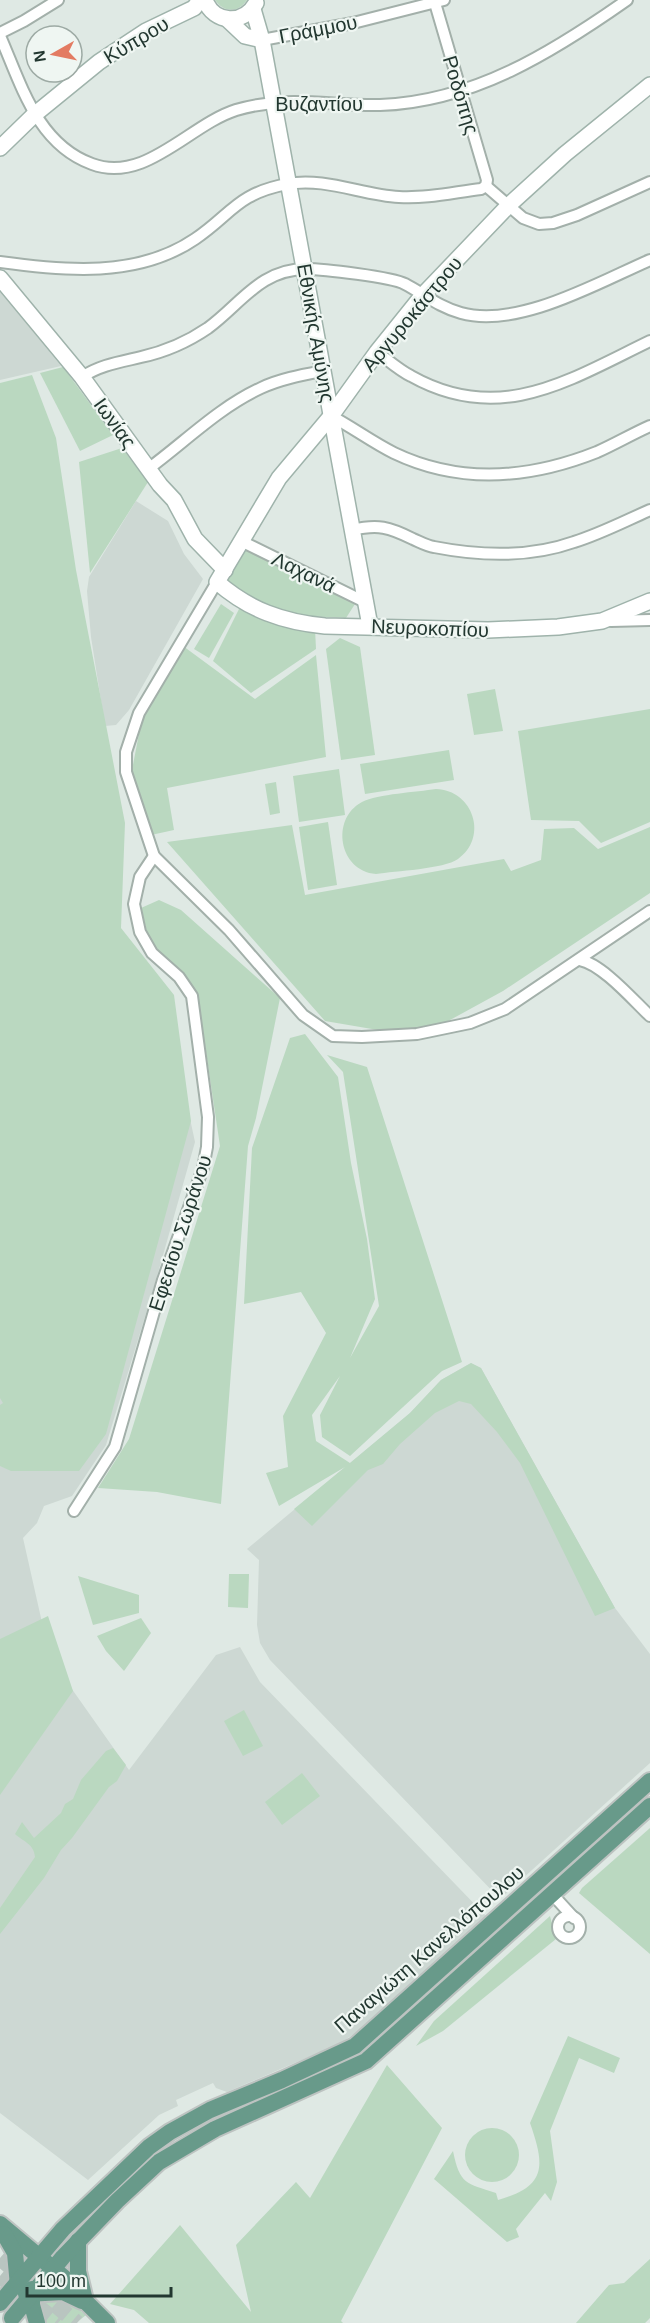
<svg xmlns="http://www.w3.org/2000/svg" width="650" height="2323" viewBox="0 0 650 2323" font-family="Arial,sans-serif">
	<style>
		.built { fill: #cdd8d3 }
		.green { fill: #bad8c0 }
		.lines { fill: none; stroke-linecap: round; stroke-linejoin: round }
		.primary-tunnel { stroke: #b9c5c0; stroke-width: 16; stroke-dasharray: 16 8; stroke-linecap: butt }
		.street-casing { stroke: #a3b0aa; stroke-width: 14 }
		.secondary-casing { stroke: #9fb3ab; stroke-width: 18 }
		.primary-casing { stroke: #bdc3c1; stroke-width: 20 }
		.street { stroke: #fff; stroke-width: 10 }
		.secondary { stroke: #fff; stroke-width: 15 }
		.primary { stroke: #689a8a; stroke-width: 16 }
		.labels { text-anchor: middle; dominant-baseline: central; stroke-width: 4.5; stroke-linejoin: round; paint-order: stroke }
		.street-label { font-size: 20px; fill: #223730; stroke: #eff6f2 }
	</style>
	<rect width="100%" height="100%" fill="#dfe9e4"/>
	<g class="built">
		<polygon points="0,291 61,366 0,380"/>
		<polygon points="136,501 168,521 184,554 203,579 129,710 116,725 105,726 91,637 87,591 89,577"/>
		<polygon points="0,686 109,926 164,997 195,1142 154,1287 106,1445 72,1496 44,1506 37,1523 23,1538 50,1658 129,1770 216,1655 240,1647 260,1682 486,1916 362,2028 341,2043 227,2092 216,2088 213,2083 176,2100 178,2106 159,2115 88,2180 0,2113"/>
		<polygon points="471,1363 481,1368 615,1608 650,1654 650,1763 500,1899 270,1660 260,1643 257,1625 259,1560 247,1549 410,1413 441,1380"/>
	</g>
	<g class="green">
		<path d="M215,0H247C238,13 224,13 215,0Z"/>
		<polygon points="63,367 113,435 80,451 40,373"/>
		<polygon points="32,375 56,438 76,570 125,823 121,928 174,995 191,1121 106,1434 79,1471 11,1471 0,1466 0,1405 3,1403 0,1398 0,383"/>
		<polygon points="122,448 148,482 90,573 79,462"/>
		<path d="M245,550L355,604L346,618C299,616 260,616 226,578Z"/>
		<polygon points="221,604 234,613 209,658 194,649"/>
		<polygon points="240,607 315,629 316,649 251,693 213,661"/>
		<polygon points="340,638 360,647 375,755 341,760 326,649"/>
		<polygon points="183,646 255,699 316,655 326,757 167,788 174,830 151,835 132,770 142,718"/>
		<polygon points="495,689 503,731 474,735 467,694"/>
		<polygon points="650,709 650,822 601,843 579,821 531,820 518,731"/>
		<polygon points="449,750 454,780 365,794 360,764"/>
		<polygon points="339,769 345,815 299,822 293,776"/>
		<polygon points="276,782 280,813 270,815 265,784"/>
		<path d="M436,789C473,790 489,837 458,859C444,869 395,871 376,874C339,871 330,819 362,802C378,794 417,792 436,789Z"/>
		<polygon points="328,822 337,885 308,890 299,827"/>
		<polygon points="292,825 305,895 504,859 511,871 541,860 544,829 574,828 598,849 650,827 650,893 503,991 419,1037 325,1021 167,842"/>
		<polygon points="159,900 181,910 280,998 256,1118 248,1146 221,1504 157,1492 98,1488 129,1439 220,1146 199,1005 152,953 141,908"/>
		<polygon points="305,1034 338,1077 351,1163 367,1239 375,1299 350,1358 379,1306 343,1072 327,1055 367,1067 462,1362 442,1371 350,1456 322,1437 320,1415 340,1376 312,1415 316,1441 350,1463 410,1413 441,1380 471,1363 481,1368 615,1608 595,1616 520,1463 497,1432 471,1404 459,1401 435,1413 400,1444 383,1464 368,1470 312,1526 294,1509 345,1467 279,1506 266,1473 288,1467 283,1416 326,1333 301,1292 244,1304 252,1148 290,1038"/>
		<polygon points="229,1574 249,1574 248,1608 228,1607"/>
		<polygon points="78,1576 139,1595 139,1613 93,1625"/>
		<polygon points="48,1616 73,1691 0,1795 0,1639"/>
		<polygon points="141,1618 151,1633 124,1671 106,1651 97,1636"/>
		<polygon points="244,1710 263,1746 243,1756 224,1721"/>
		<path d="M113,1748L126,1765L117,1781L109,1787L72,1838L61,1850L44,1878L0,1934V1908L35,1857C34,1844 24,1842 15,1834L22,1822L34,1838L61,1813L65,1804L73,1799L81,1780L106,1751Z"/>
		<polygon points="302,1773 320,1796 282,1825 265,1802"/>
		<polygon points="650,1828 650,1954 579,1893 582,1888"/>
		<polygon points="550,1916 556,1939 443,2031 416,2046 434,2021"/>
		<path d="M568,2036L620,2058L614,2073L579,2058L550,2131L557,2182L551,2201L545,2193L516,2229L519,2237L507,2242L434,2179L453,2151C460,2185 466,2183 496,2193L498,2200C547,2186 545,2166 530,2123Z"/>
		<polygon points="387,2065 442,2128 341,2321 343,2323 149,2323 134,2310 110,2304 180,2225 251,2312 236,2245 296,2182 310,2198"/>
		<circle cx="492" cy="2155" r="27"/>
		<polygon points="650,2259 650,2318 645,2323 576,2323 609,2285 624,2283"/>
		<path d="M55,2298L74,2306L86,2315L76,2323H47C44,2315 39,2308 45,2300Z"/>
	</g>
	<g class="lines">
		<g class="primary-tunnel">
			<polyline points="0,2258 77,2323"/>
			<polyline points="0,2276 58,2323"/>
		</g>
		<g class="street-casing">
			<g id="street">
				<polyline points="435,3 487,180 486,186"/>
				<polyline points="0,33 24,21 58,0"/>
				<path d="M0,36C21,84 37,144 92,164C145,184 189,125 236,110C286,95 330,106 380,105C473,102 553,52 627,0"/>
				<polyline points="262,40 353,23 444,0"/>
				<polyline points="486,186 523,218 539,224 553,223 577,215 650,182"/>
				<path d="M0,262C64,271 138,278 195,239C232,214 236,194 287,184C325,177 362,195 399,197C426,199 455,192 481,189L486,186"/>
				<path d="M377,352C388,360 399,370 411,376C500,426 569,380 650,341"/>
				<path d="M82,377C100,365 120,362 141,357C164,352 189,341 208,328C240,305 260,269 306,269C323,269 392,277 405,284C424,294 439,307 461,313C518,329 599,282 650,260"/>
				<path d="M331,416C352,427 372,442 394,453C461,485 529,479 597,452C615,444 632,434 650,426"/>
				<path d="M148,469C186,441 218,408 261,388C280,379 302,375 323,371"/>
				<path d="M352,530C378,524 389,527 413,539C420,542 427,546 434,547C480,556 529,558 574,542C600,534 625,521 650,510"/>
				<polyline points="243,542 365,602"/>
				<polyline points="217,582 139,713 126,752 126,772 154,856 229,930 303,1015 333,1036 362,1037 417,1034 470,1023 505,1009 650,911"/>
				<polyline points="611,621 650,620"/>
				<path d="M580,960C602,964 634,1001 650,1016"/>
				<polyline points="74,1511 115,1447 163,1280 203,1168 207,1147 208,1117 192,996 179,977 152,953 140,932 134,904 140,877 154,856"/>
				<polyline points="552,1894 574,1918"/>
				<circle cx="569" cy="1927" r="11"/>
			</g>
		</g>
		<g class="secondary-casing">
			<g id="secondary">
				<path d="M205,0C214,24 244,25 256,3"/>
				<polyline points="253,9 262,40 370,626"/>
				<polyline points="227,19 245,36 262,40"/>
				<path d="M650,85L565,154L509,205L422,296L377,352L331,416L279,478L217,582C249,610 283,622 325,626L488,630L558,627L602,621L650,601"/>
				<polyline points="0,148 34,115 99,62 146,31 194,8 200,0"/>
				<polyline points="0,278 82,377 160,485 174,500 195,539 225,570"/>
			</g>
		</g>
		<g class="primary-casing">
			<g id="primary">
				<polyline points="0,2224 68,2281 86,2302 107,2323"/>
				<polyline points="4,2234 15,2253 18,2286"/>
				<polyline points="78,2241 78,2271 84,2296"/>
				<polyline points="32,2289 32,2305 37,2323"/>
				<polyline points="26,2294 63,2292 82,2301"/>
				<polyline points="0,2303 63,2229 149,2147 170,2132 210,2110 282,2080 355,2046 650,1781"/>
				<polyline points="12,2318 63,2257 117,2201 159,2162 215,2129 366,2061 650,1806"/>
			</g>
		</g>
		<use href="#street" class="street"/>
		<use href="#secondary" class="secondary"/>
		<use href="#primary" class="primary"/>
	</g>
	<g class="labels">
		<g class="street-label">
			<text transform="translate(318 29) rotate(-11)">Γράμμου</text>
			<text transform="translate(136 40) rotate(-31)">Κύπρου</text>
			<text transform="translate(461 95) rotate(73)">Ροδόπης</text>
			<text x="319" y="104">Βυζαντίου</text>
			<text transform="translate(412 314) rotate(-50)">Αργυροκάστρου</text>
			<text transform="translate(316 333) rotate(80)">Εθνικής Αμύνης</text>
			<text transform="translate(115 423) rotate(54)">Ιωνίας</text>
			<text transform="translate(304 572) rotate(26)">Λαχανά</text>
			<text transform="translate(430 628) rotate(2)">Νευροκοπίου</text>
			<text transform="translate(180 1233) rotate(-72)">Εφεσίου Σωράνου</text>
			<text transform="translate(429 1949) rotate(-41)">Παναγιώτη Κανελλόπουλου</text>
		</g>
	</g>
	<g transform="translate(54 54) rotate(261)"><circle r="28" fill="#eff6f2" stroke="#9daaa4" stroke-width="1.5"/>
	<path d="M0-4.5L10 22L0 15L-10 22Z" fill="#e37b62"/>
	<text y="-9" font-size="16" font-weight="bold" text-anchor="middle" fill="#223730">N</text>
	</g>
	<path d="M27 2287v9h144v-9" fill="none" stroke="#223730" stroke-width="3"/>
	<text x="36" y="2287" font-size="18" fill="#223730" stroke="#eff6f2" stroke-width="4.5" paint-order="stroke">100 m</text>
</svg>
